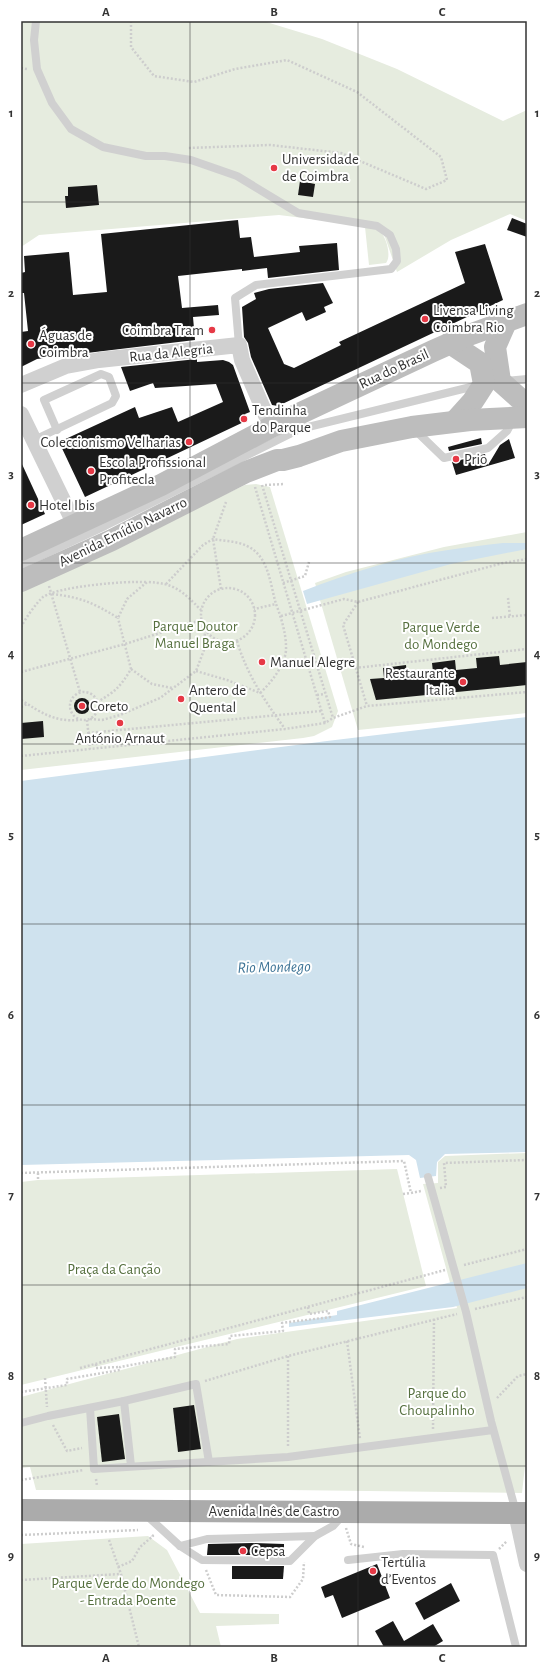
<svg xmlns="http://www.w3.org/2000/svg" width="548" height="1668" viewBox="0 0 548 1668" font-family="'Alegreya Sans',sans-serif">
	<style>
		.green { fill: #e6ecdf }
		.water { fill: #cfe2ee }
		.building { fill: #1a1a1a }
		.lines { fill: none; stroke-linecap: round; stroke-linejoin: round }
		.path { stroke: #cdcdcd; stroke-width: 2.5; stroke-dasharray: 2 2; stroke-linecap: butt }
		.service { stroke: #d0d0d0; stroke-width: 8 }
		.minor { stroke: #d0d0d0; stroke-width: 16 }
		.secondary { stroke: #bdbdbd; stroke-width: 22 }
		.primary { stroke: #ababab; stroke-width: 22 }
		.path-bridge { stroke: #cdcdcd; stroke-width: 2.5; stroke-dasharray: 2 2; stroke-linecap: butt }
		.grid { fill: none; stroke: #333; stroke-width: 1; stroke-opacity: 0.55 }
		.poi-dot { fill: #e63946; stroke: #fff; stroke-width: 1.5 }
		.labels { text-anchor: middle; dominant-baseline: central; stroke-width: 4; stroke-linejoin: round; paint-order: stroke }
		.poi-label { font-size: 15px; fill: #333; stroke: #fff; text-anchor: start }
		.street-label { font-size: 15px; fill: #333; stroke: #fff }
		.park-label { font-size: 15px; fill: #56703f; stroke: #fff }
		.water-label { font-size: 16px; font-style: italic; fill: #3f7597; stroke: #fff }
		.neatline { fill: none; stroke: #333; stroke-width: 1.5 }
		.grid-label { font-size: 13px; text-anchor: middle; font-weight: bold; fill: #333 }
	</style>
	<rect width="100%" height="100%" fill="#fff"/>
	<g class="green">
		<polygon points="21,21 263,21 322,39 397,69 503,121 527,110 527,221 510,214 451,240 397,272 385,237 376,227 279,215 39,235 21,247"/>
		<path d="M365,227C369,228 375,228 378,230C386,234 392,256 386,263L369,265Z"/>
		<polygon points="256,484 270,487 338,711 332,727 314,736 303,738 21,770 21,590 245,485"/>
		<polygon points="527,532 527,713 358,730 315,583 346,572 444,547"/>
		<polygon points="527,1153 527,1448 522,1493 287,1490 36,1490 30,1467 21,1468 21,1397 237,1339 457,1308 423,1184 438,1183 438,1162 445,1156"/>
		<polygon points="397,1169 426,1286 21,1385 21,1182 38,1180"/>
		<polygon points="148,1536 167,1550 200,1613 279,1614 279,1624 216,1626 221,1647 21,1647 21,1544"/>
	</g>
	<g class="water">
		<path d="M503,543H527V549L451,564L307,604L303,591C350,573 398,557 448,550C467,547 485,545 503,543Z"/>
		<polygon points="527,717 527,1152 445,1154 437,1162 436,1176 420,1178 416,1160 409,1155 21,1165 21,781 327,741"/>
		<polygon points="527,1263 527,1288 453,1307 289,1327 289,1323 337,1315 337,1311"/>
	</g>
	<g class="building">
		<polygon points="300,181 315,184 313,197 298,195"/>
		<polygon points="97,185 99,205 66,208 65,196 68,196 68,187"/>
		<polygon points="512,218 527,224 527,237 507,230"/>
		<polygon points="238,220 240,238 251,237 254,257 300,252 299,246 337,243 339,270 268,278 267,268 242,271 242,269 178,276 182,308 218,305 219,315 193,317 195,340 37,359 21,367 21,332 28,331 24,293 21,293 21,273 25,272 24,256 69,252 73,295 107,292 101,234"/>
		<polygon points="485,244 503,300 278,406 272,405 251,357 248,343 244,337 242,307 256,299 254,293 269,289 323,283 333,303 324,307 326,312 306,321 302,312 268,328 284,364 294,368 341,345 339,342 465,283 455,252"/>
		<polygon points="197,359 197,362 223,360 229,362 233,365 250,412 245,414 248,420 85,497 59,442 135,407 139,418 172,407 178,422 223,402 216,384 155,388 153,383 130,391 121,367"/>
		<polygon points="481,438 482,444 449,451 448,447"/>
		<polygon points="509,439 515,458 456,475 452,462 485,454 488,465 500,445"/>
		<polygon points="21,462 45,514 21,525"/>
		<polygon points="499,656 500,665 527,662 527,685 376,700 370,679 384,678 383,668 406,665 407,675 433,672 432,663 455,660 456,670 477,668 476,658"/>
		<circle cx="82" cy="706" r="8"/>
		<polygon points="43,721 44,737 21,739 21,723"/>
		<polygon points="194,1405 201,1449 178,1452 173,1408"/>
		<polygon points="119,1414 125,1459 102,1462 97,1417"/>
		<polygon points="252,1543 284,1544 284,1555 207,1555 208,1544"/>
		<polygon points="377,1564 390,1598 342,1618 333,1595 325,1598 321,1587"/>
		<polygon points="232,1566 284,1566 283,1579 232,1579"/>
		<polygon points="451,1583 460,1601 424,1620 415,1603"/>
		<polygon points="393,1621 404,1641 433,1624 443,1641 433,1647 384,1647 375,1631"/>
	</g>
	<g class="lines">
		<g class="path">
			<polyline points="131,21 131,47 154,76 194,82 235,69 287,60 357,92 441,157 447,180 426,189 341,153 270,145 188,148"/>
			<polyline points="21,68 27,69"/>
			<polyline points="262,485 333,718"/>
			<polyline points="265,485 285,484"/>
			<polyline points="255,487 325,723"/>
			<polyline points="283,583 305,576 309,562"/>
			<path d="M166,584L203,545L213,539C224,541 237,541 247,546C269,556 270,584 276,604"/>
			<polyline points="49,586 80,692"/>
			<circle cx="228" cy="615" r="27"/>
			<polyline points="221,589 213,539 226,502"/>
			<path d="M52,594C80,597 94,603 118,618L127,599L147,582C175,583 182,591 201,610"/>
			<polyline points="508,598 510,617"/>
			<polyline points="358,602 343,625 367,706"/>
			<polyline points="281,616 344,599 358,602 503,563 527,559"/>
			<polyline points="492,618 527,615"/>
			<path d="M21,627C25,619 37,602 43,597C60,586 125,581 146,582"/>
			<path d="M237,641C247,675 265,701 285,729"/>
			<polyline points="355,668 527,649"/>
			<polyline points="131,669 152,684 172,688"/>
			<path d="M196,671L227,680L260,693C271,683 287,663 286,647C286,633 281,617 276,604L254,609"/>
			<polyline points="21,672 125,644 201,620"/>
			<circle cx="84" cy="706" r="14"/>
			<polyline points="317,695 325,694"/>
			<path d="M21,700C42,713 54,722 79,720"/>
			<path d="M97,702C115,692 121,686 131,669L118,618"/>
			<polyline points="21,707 27,704"/>
			<polyline points="90,719 102,720 120,715 160,698 196,671 204,650 205,631"/>
			<polyline points="87,720 90,749"/>
			<polyline points="88,733 321,711"/>
			<polyline points="21,756 285,729 325,723 333,718 367,706 527,692"/>
			<polyline points="21,1173 404,1161 411,1193 421,1191"/>
			<polyline points="38,1173 38,1180"/>
			<polyline points="440,1188 446,1187 444,1163 527,1160"/>
			<polyline points="403,1194 411,1193"/>
			<polyline points="464,1265 527,1249"/>
			<polyline points="308,1307 309,1314 328,1311"/>
			<polyline points="475,1309 527,1297"/>
			<polyline points="347,1341 360,1439"/>
			<polyline points="288,1356 288,1446"/>
			<polyline points="96,1364 96,1368 120,1367"/>
			<polyline points="80,1368 445,1270"/>
			<polyline points="45,1378 47,1407"/>
			<polyline points="205,1381 288,1356 457,1314"/>
			<polyline points="497,1398 518,1376 527,1374"/>
			<polyline points="53,1425 67,1451 82,1448"/>
			<polyline points="433,1429 434,1319"/>
			<polyline points="96,1479 97,1486"/>
			<polyline points="21,1480 84,1470"/>
			<polyline points="346,1528 351,1544 364,1547"/>
			<polyline points="21,1535 138,1530"/>
			<polyline points="109,1540 121,1574 139,1647"/>
			<polyline points="499,1549 507,1541"/>
			<polyline points="118,1567 132,1561 140,1547 153,1536 152,1535"/>
			<polyline points="206,1570 216,1595 290,1597 303,1579 304,1562"/>
			<polyline points="21,1580 120,1574"/>
		</g>
		<g class="service">
			<polyline points="36,21 34,40 37,69 52,103 71,129 103,147 146,156 165,156 191,160 237,176 298,213 377,226 390,235 396,249 397,261 391,269 256,285 235,298 239,345"/>
			<polyline points="506,381 527,379"/>
			<polyline points="414,429 444,458 488,448 507,431 513,420"/>
			<polyline points="34,440 112,403 116,396 109,377 101,374 44,400 57,430"/>
			<polyline points="21,565 105,526 300,429 479,385"/>
			<polyline points="428,1177 466,1312 491,1421 516,1512"/>
			<polyline points="124,1401 131,1466"/>
			<polyline points="90,1408 94,1469 288,1457 493,1430"/>
			<polyline points="21,1423 48,1416 124,1401 196,1384 209,1462"/>
			<polyline points="145,1514 180,1546 202,1560 290,1561 315,1536 333,1526 343,1515"/>
			<polyline points="180,1546 207,1539 315,1536"/>
			<polyline points="348,1560 403,1554 493,1555 516,1647"/>
		</g>
		<g class="minor">
			<polyline points="21,385 66,366 99,360 239,345 242,360 271,427"/>
			<polyline points="21,414 75,525"/>
			<polyline points="516,1513 527,1564"/>
		</g>
		<g class="secondary">
			<polyline points="506,322 495,347 500,381 519,398 527,403"/>
			<polyline points="450,343 480,363 484,384 473,401 455,421"/>
			<polyline points="21,550 161,485 271,427 433,351 469,335 527,314"/>
			<polyline points="21,581 112,540 246,472 277,460 283,460 299,456 341,441 412,427 470,420 527,417"/>
		</g>
		<polyline class="primary" points="21,1510 527,1513"/>
		<polyline class="path-bridge" points="21,1392 67,1385 67,1379 120,1370 120,1367 175,1357 175,1349 229,1344 230,1336 283,1331 282,1323 330,1317 328,1311"/>
	</g>
	<path class="grid" d="M190,21V1647M358,21V1647M21,202H527M21,383H527M21,563H527M21,744H527M21,924H527M21,1105H527M21,1285H527M21,1466H527"/>
	<g class="poi-dot">
		<circle cx="274" cy="168" r="4"/>
		<circle cx="425" cy="319" r="4"/>
		<circle cx="212" cy="330" r="4"/>
		<circle cx="31" cy="344" r="4"/>
		<circle cx="244" cy="419" r="4"/>
		<circle cx="189" cy="442" r="4"/>
		<circle cx="456" cy="459" r="4"/>
		<circle cx="91" cy="471" r="4"/>
		<circle cx="31" cy="505" r="4"/>
		<circle cx="262" cy="662" r="4"/>
		<circle cx="463" cy="682" r="4"/>
		<circle cx="181" cy="699" r="4"/>
		<circle cx="82" cy="706" r="4"/>
		<circle cx="120" cy="723" r="4"/>
		<circle cx="243" cy="1551" r="4"/>
		<circle cx="373" cy="1571" r="4"/>
	</g>
	<g class="labels">
		<g class="poi-label">
			<text x="282" y="159">Universidade<tspan x="282" dy="17">de Coimbra</tspan></text>
			<text x="433" y="310">Livensa Living<tspan x="433" dy="17">Coimbra Rio</tspan></text>
			<text x="204" y="330" text-anchor="end">Coimbra Tram</text>
			<text x="39" y="335">Águas de<tspan x="39" dy="17">Coimbra</tspan></text>
			<text x="252" y="410">Tendinha<tspan x="252" dy="17">do Parque</tspan></text>
			<text x="181" y="442" text-anchor="end">Coleccionismo Velharias</text>
			<text x="464" y="459">Prio</text>
			<text x="99" y="462">Escola Profissional<tspan x="99" dy="17">Profitecla</tspan></text>
			<text x="39" y="505">Hotel Ibis</text>
			<text x="270" y="662">Manuel Alegre</text>
			<text x="455" y="673" text-anchor="end">Restaurante<tspan x="455" dy="17">Italia</tspan></text>
			<text x="189" y="690">Antero de<tspan x="189" dy="17">Quental</tspan></text>
			<text x="90" y="706">Coreto</text>
			<text x="120" y="738" text-anchor="middle">António Arnaut</text>
			<text x="251" y="1551">Cepsa</text>
			<text x="381" y="1562">Tertúlia<tspan x="381" dy="17">d’Eventos</tspan></text>
		</g>
		<g class="street-label">
			<text transform="translate(171 353) rotate(-6)">Rua da Alegria</text>
			<text transform="translate(394 369) rotate(-25)">Rua do Brasil</text>
			<text transform="translate(123 532) rotate(-26)">Avenida Emídio Navarro</text>
			<text x="274" y="1511">Avenida Inês de Castro</text>
		</g>
		<g class="park-label">
			<text x="195" y="626">Parque Doutor<tspan x="195" dy="17">Manuel Braga</tspan></text>
			<text x="441" y="627">Parque Verde<tspan x="441" dy="17">do Mondego</tspan></text>
			<text x="114" y="1269">Praça da Canção</text>
			<text x="437" y="1393">Parque do<tspan x="437" dy="17">Choupalinho</tspan></text>
			<text x="128" y="1583">Parque Verde do Mondego<tspan x="128" dy="17">- Entrada Poente</tspan></text>
		</g>
		<g class="water-label">
			<text transform="translate(274 967) rotate(-1)">Rio Mondego</text>
		</g>
	</g>
	<rect width="548" height="1668" fill="none" stroke="#ffffff" stroke-width="44"/>
	<rect x="22" y="22" width="504" height="1624" class="neatline"/>
	<g class="grid-label">
		<text x="106" y="16">A</text>
		<text x="274" y="16">B</text>
		<text x="442" y="16">C</text>
		<text x="11" y="117">1</text>
		<text x="537" y="117">1</text>
		<text x="11" y="297">2</text>
		<text x="537" y="297">2</text>
		<text x="11" y="478">3</text>
		<text x="537" y="478">3</text>
		<text x="11" y="658">4</text>
		<text x="537" y="658">4</text>
		<text x="11" y="839">5</text>
		<text x="537" y="839">5</text>
		<text x="11" y="1019">6</text>
		<text x="537" y="1019">6</text>
		<text x="11" y="1199">7</text>
		<text x="537" y="1199">7</text>
		<text x="11" y="1380">8</text>
		<text x="537" y="1380">8</text>
		<text x="11" y="1560">9</text>
		<text x="537" y="1560">9</text>
		<text x="106" y="1662">A</text>
		<text x="274" y="1662">B</text>
		<text x="442" y="1662">C</text>
	</g>
</svg>
